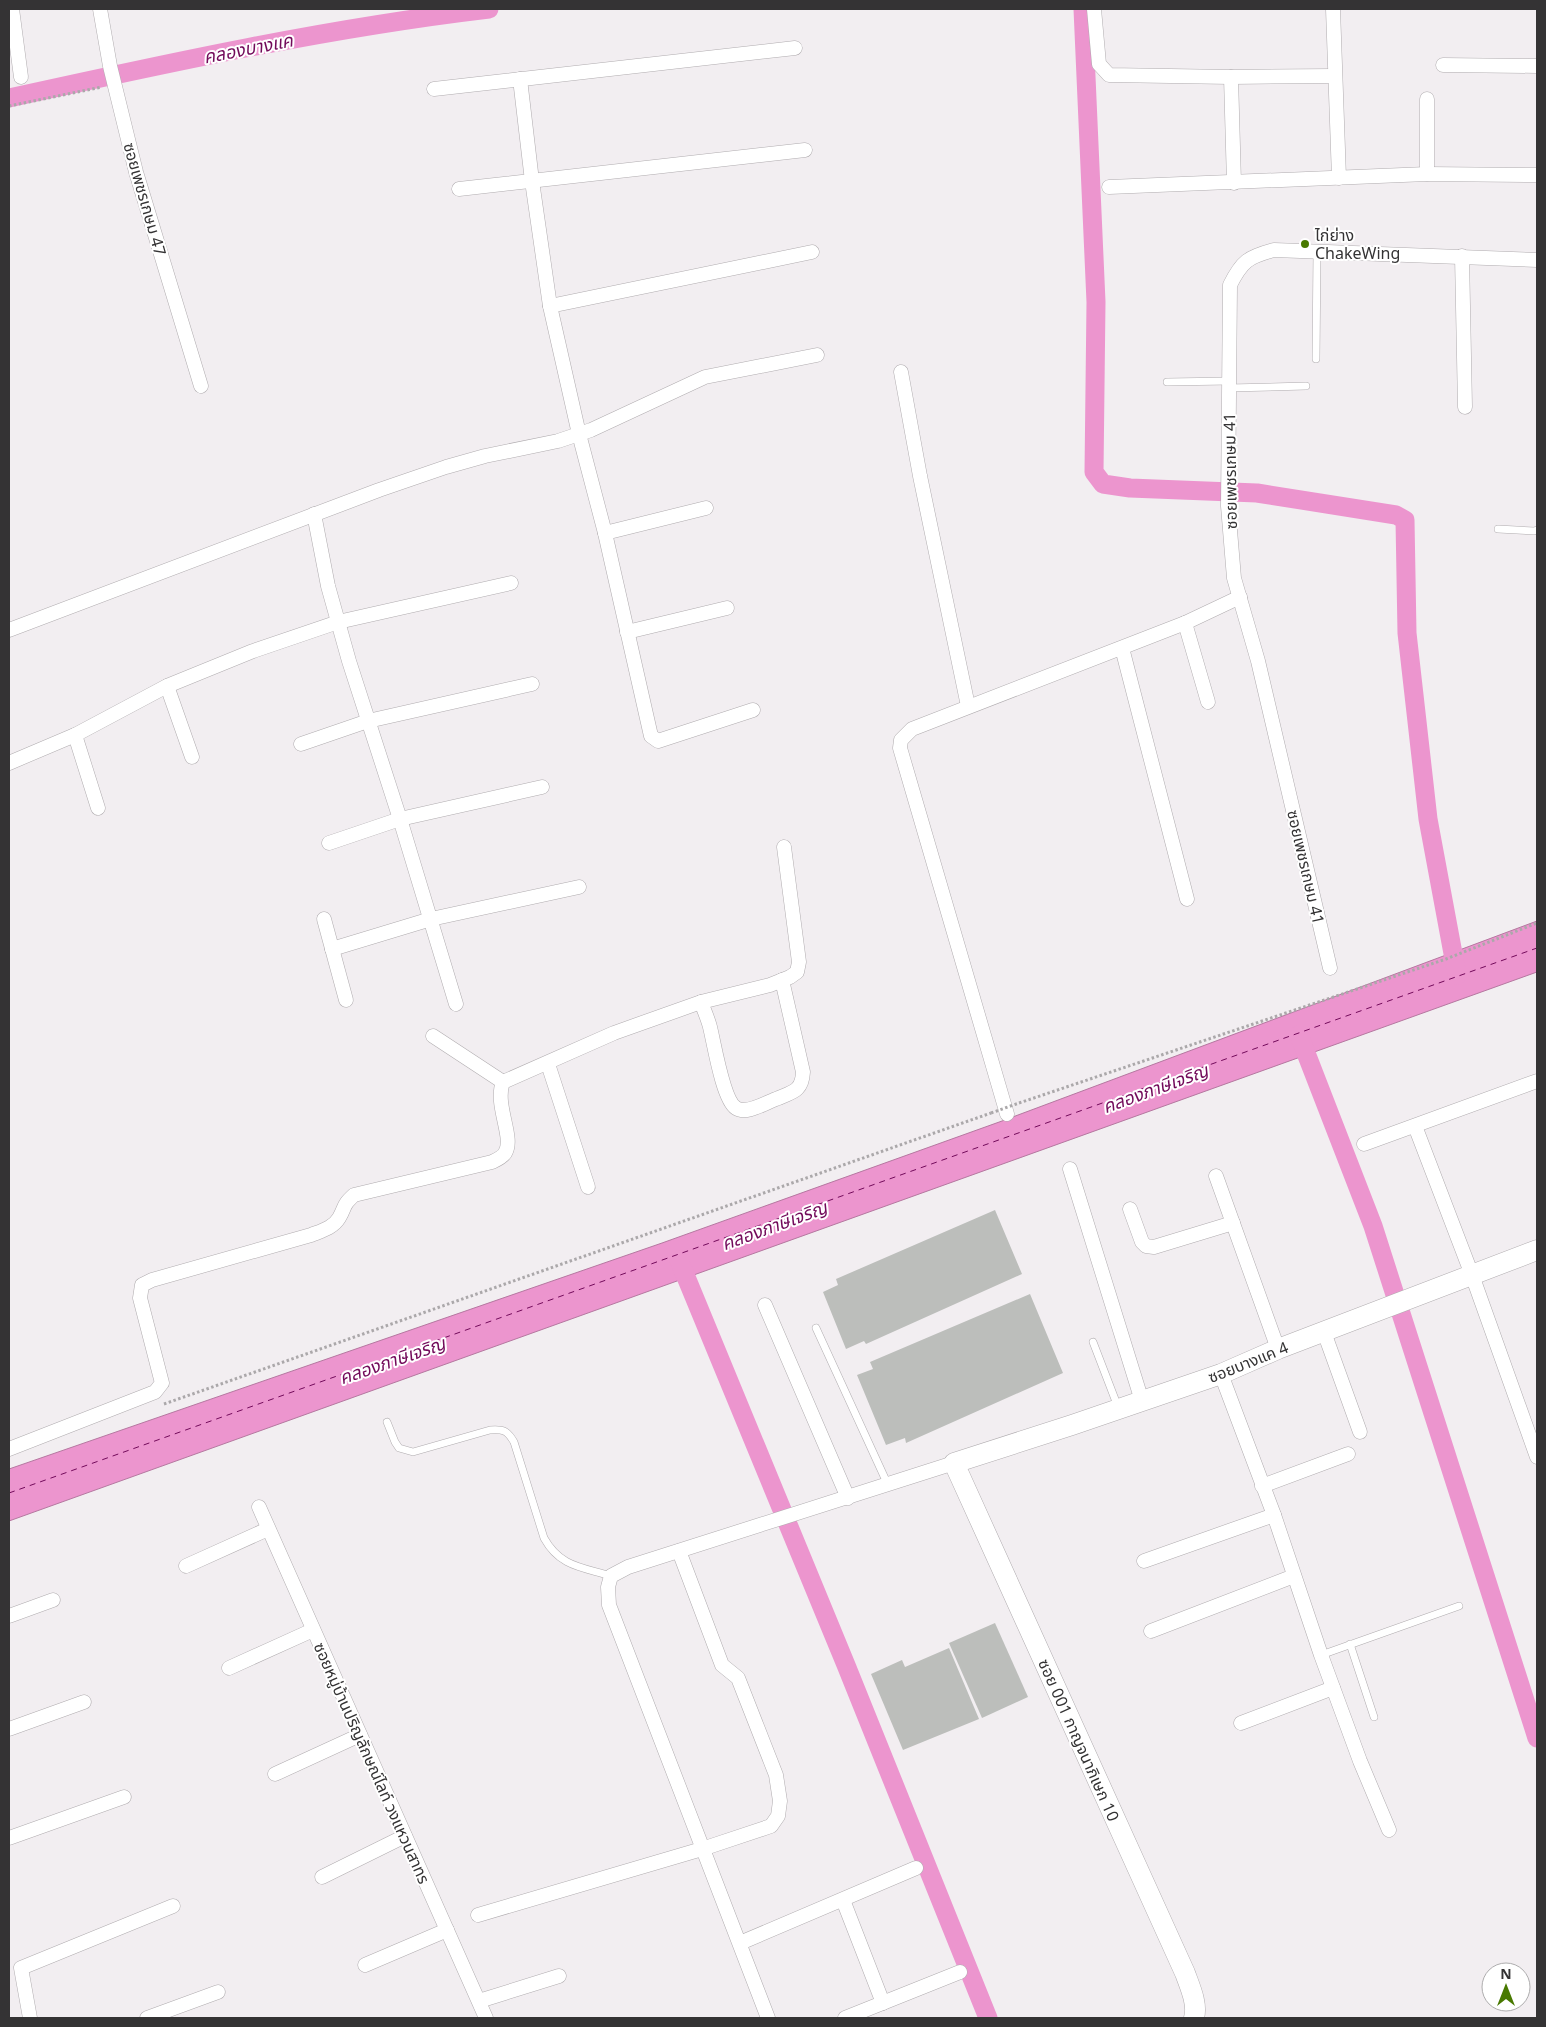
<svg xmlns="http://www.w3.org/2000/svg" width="1546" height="2027" viewBox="0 0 1546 2027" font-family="'Noto Sans','Noto Sans Thai',sans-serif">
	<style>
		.water { fill: #ec95ce; stroke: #b578a0 }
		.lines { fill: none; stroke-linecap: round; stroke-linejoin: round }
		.canal { stroke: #ec95ce; stroke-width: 19 }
		.ferry { stroke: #720a5a; stroke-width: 1; stroke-dasharray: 6 5; stroke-linecap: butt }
		.building { fill: #bcbebb }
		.lane-casing { stroke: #b0acaf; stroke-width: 8 }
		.street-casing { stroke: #b0acaf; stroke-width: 15 }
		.secondary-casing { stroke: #b0acaf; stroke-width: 21 }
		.path { stroke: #aba8aa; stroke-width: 3; stroke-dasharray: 2.5 2.5; stroke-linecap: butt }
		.lane { stroke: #fff; stroke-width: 7 }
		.street { stroke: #fff; stroke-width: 14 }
		.secondary { stroke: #fff; stroke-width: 20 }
		.path-bridge { stroke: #aba8aa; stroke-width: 3; stroke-dasharray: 2.5 2.5; stroke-linecap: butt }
		.poi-dot { fill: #487900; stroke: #fff; stroke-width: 2 }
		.labels { text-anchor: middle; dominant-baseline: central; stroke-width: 4; stroke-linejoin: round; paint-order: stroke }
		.street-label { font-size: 16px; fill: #343334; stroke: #fff }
		.poi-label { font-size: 16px; fill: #343334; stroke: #fff; text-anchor: start }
		.water-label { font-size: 18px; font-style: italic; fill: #720a5a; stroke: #fff }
	</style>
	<rect width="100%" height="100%" fill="#f2eef1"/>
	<polygon class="water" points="1537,921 1537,972 9,1521 9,1469 662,1243 1002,1121"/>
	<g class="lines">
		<g class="canal">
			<polyline points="1083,9 1096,302 1094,472 1103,484 1130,488 1257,493 1396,515 1405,520 1407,633 1428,819 1457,975"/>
			<path d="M9,98C168,63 328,28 489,9"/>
			<polyline points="1299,1035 1373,1226 1537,1738"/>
			<polyline points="679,1260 846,1665 988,2018"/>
		</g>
		<polyline class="ferry" points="9,1493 1537,948"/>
	</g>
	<g class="building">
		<polygon points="995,1210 1022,1274 866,1344 864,1341 846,1349 823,1292 838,1285 836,1279"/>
		<polygon points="1030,1294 1063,1373 906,1443 905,1438 886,1445 857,1375 873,1369 870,1362"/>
		<polygon points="995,1623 1028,1697 982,1718 949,1643"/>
		<polygon points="949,1648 979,1719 903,1750 871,1674 902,1660 905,1667"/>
	</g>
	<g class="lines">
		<g class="lane-casing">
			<g id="lane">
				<polyline points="1316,359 1317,253"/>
				<polyline points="1167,382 1229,381"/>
				<polyline points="1229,388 1306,386"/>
				<polyline points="1498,529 1534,531 1537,530"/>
				<polyline points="816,1328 888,1485"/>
				<polyline points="1093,1342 1118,1407"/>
				<path d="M387,1422L395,1442L399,1448L413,1452L490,1430C503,1429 507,1430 514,1442L544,1538C560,1567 582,1567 611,1576"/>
				<polyline points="1350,1644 1374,1717"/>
				<polyline points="1321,1655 1459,1606"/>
			</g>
		</g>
		<g class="street-casing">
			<g id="street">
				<polyline points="12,9 21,77"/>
				<polyline points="100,9 110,66 136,172 201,386"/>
				<polyline points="1094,9 1099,64 1109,75 1231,77 1334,76"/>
				<polyline points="1333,9 1339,178"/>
				<polyline points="1443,65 1537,66"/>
				<polyline points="1231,77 1234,183"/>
				<polyline points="520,79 532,181 550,306 579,434 605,533 651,736 658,741 753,710"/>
				<polyline points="434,89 795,48"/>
				<polyline points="1427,99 1427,174"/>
				<polyline points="1109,187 1427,174 1537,175"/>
				<polyline points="459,189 805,150"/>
				<polyline points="1462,256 1465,407"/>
				<polyline points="550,306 812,252"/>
				<polyline points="901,372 920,476 968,706"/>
				<polyline points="314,514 328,586 349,661 400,819 456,1004"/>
				<polyline points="605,533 706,508"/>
				<polyline points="1185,623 1208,702"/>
				<polyline points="9,630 379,490 446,467 485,456 558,441 591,430 705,377 817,355"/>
				<polyline points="627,632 727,608"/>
				<polyline points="1122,648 1187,899"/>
				<polyline points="167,686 192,757"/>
				<polyline points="75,735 98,808"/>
				<polyline points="301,744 368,721 532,684"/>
				<polyline points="9,763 75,735 167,686 253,651 338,622 511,583"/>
				<polyline points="329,843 400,819 542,787"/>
				<polyline points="324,919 346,1000"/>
				<polyline points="332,949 431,919 579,887"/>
				<path d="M1330,968L1258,661L1234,578L1228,506L1230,285C1242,261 1248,257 1274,250L1537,260"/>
				<path d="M701,1002C704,1010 708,1019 710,1027C714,1043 723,1100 736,1108C746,1115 765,1103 776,1099C792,1092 802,1092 803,1072L782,980"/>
				<polyline points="433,1036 503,1082"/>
				<polyline points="548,1064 588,1187"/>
				<polyline points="1007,1114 900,748 901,740 912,729 1185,623 1240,597"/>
				<polyline points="1415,1126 1472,1275 1537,1457"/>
				<polyline points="1364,1144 1537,1081"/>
				<polyline points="1070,1169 1142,1401"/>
				<polyline points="1216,1176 1278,1349"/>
				<polyline points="1130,1209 1142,1242 1146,1246 1154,1247 1233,1223"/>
				<polyline points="765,1305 848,1498"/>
				<polyline points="1324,1332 1360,1432"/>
				<polyline points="1221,1374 1274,1515 1321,1655 1360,1761 1389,1830"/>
				<path d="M9,1449L155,1392L162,1383L140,1298L142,1285L152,1280L311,1235C321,1231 333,1228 339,1218C346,1206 342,1206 354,1195L492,1162C496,1160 503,1157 505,1153C515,1138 494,1105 503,1082L614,1033L701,1002L770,985L790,977L797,972L799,962L784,847"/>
				<polyline points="1262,1486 1348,1454"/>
				<polyline points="259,1507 486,2018"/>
				<polyline points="1144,1561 1274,1515"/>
				<polyline points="186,1566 268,1529"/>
				<polyline points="9,1616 53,1600"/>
				<polyline points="1151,1631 1294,1576"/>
				<polyline points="229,1668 313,1630"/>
				<polyline points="1241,1723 1333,1688"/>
				<polyline points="9,1729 84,1702"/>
				<polyline points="275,1774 360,1735"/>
				<polyline points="9,1838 124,1797"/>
				<polyline points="322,1877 405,1836"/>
				<polyline points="843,1900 883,2003"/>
				<polyline points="478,1915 702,1849 771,1826 778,1816 780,1801 776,1775 738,1678 722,1665 679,1551"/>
				<polyline points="740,1943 916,1868"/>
				<polyline points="365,1965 447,1930"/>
				<polyline points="479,2001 559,1976"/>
				<polyline points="30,2018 21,1968 173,1906"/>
				<polyline points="147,2018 218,1992"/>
				<polyline points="768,2018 609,1605 608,1587 611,1576 628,1567 954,1463"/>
				<polyline points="845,2018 960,1972"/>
			</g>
		</g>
		<g class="secondary-casing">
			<path id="secondary" d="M1194,2018C1198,2004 1190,1987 1185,1973L954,1463L1072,1425L1221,1374L1278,1349L1537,1250"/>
		</g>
		<g class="path">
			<polyline points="9,106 102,87"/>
			<polyline points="1019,1103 1446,959 1537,923"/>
			<polyline points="164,1404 991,1113"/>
		</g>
		<use href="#lane" class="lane"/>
		<use href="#street" class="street"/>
		<use href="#secondary" class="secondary"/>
		<polyline class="path-bridge" points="991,1113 1019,1103"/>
	</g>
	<circle class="poi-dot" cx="1305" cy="244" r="5"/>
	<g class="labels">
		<g class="street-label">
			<text transform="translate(145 199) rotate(74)">ซอยเพชรเกษม 47</text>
			<text transform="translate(1230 471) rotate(-91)">ซอยเพชรเกษม 41</text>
			<text transform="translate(1306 867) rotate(77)">ซอยเพชรเกษม 41</text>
			<text transform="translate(1248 1362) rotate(-22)">ซอยบางแค 4</text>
			<text transform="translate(1079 1740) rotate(66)">ซอย 001 กาญจนาภิเษก 10</text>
			<text transform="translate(372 1763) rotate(66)">ซอยหมู่บ้านปริญลักษณ์ไลท์ วงแหวนสาทร</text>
		</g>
		<g class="poi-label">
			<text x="1315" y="235">ไก่ย่าง<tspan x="1315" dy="18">ChakeWing</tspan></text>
		</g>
		<g class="water-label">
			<text transform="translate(248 48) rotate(-11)">คลองบางแค</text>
			<text transform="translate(1155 1088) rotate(-20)">คลองภาษีเจริญ</text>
			<text transform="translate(774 1225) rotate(-20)">คลองภาษีเจริญ</text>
			<text transform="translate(392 1360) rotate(-19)">คลองภาษีเจริญ</text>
		</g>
	</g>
	<rect width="1546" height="2027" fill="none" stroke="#343334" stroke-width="20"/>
	<g transform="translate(1506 1987)"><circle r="24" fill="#ffffff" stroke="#aeadae"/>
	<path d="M0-4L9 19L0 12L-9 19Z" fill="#487900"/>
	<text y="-8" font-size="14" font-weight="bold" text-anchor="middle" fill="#343334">N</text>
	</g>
</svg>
